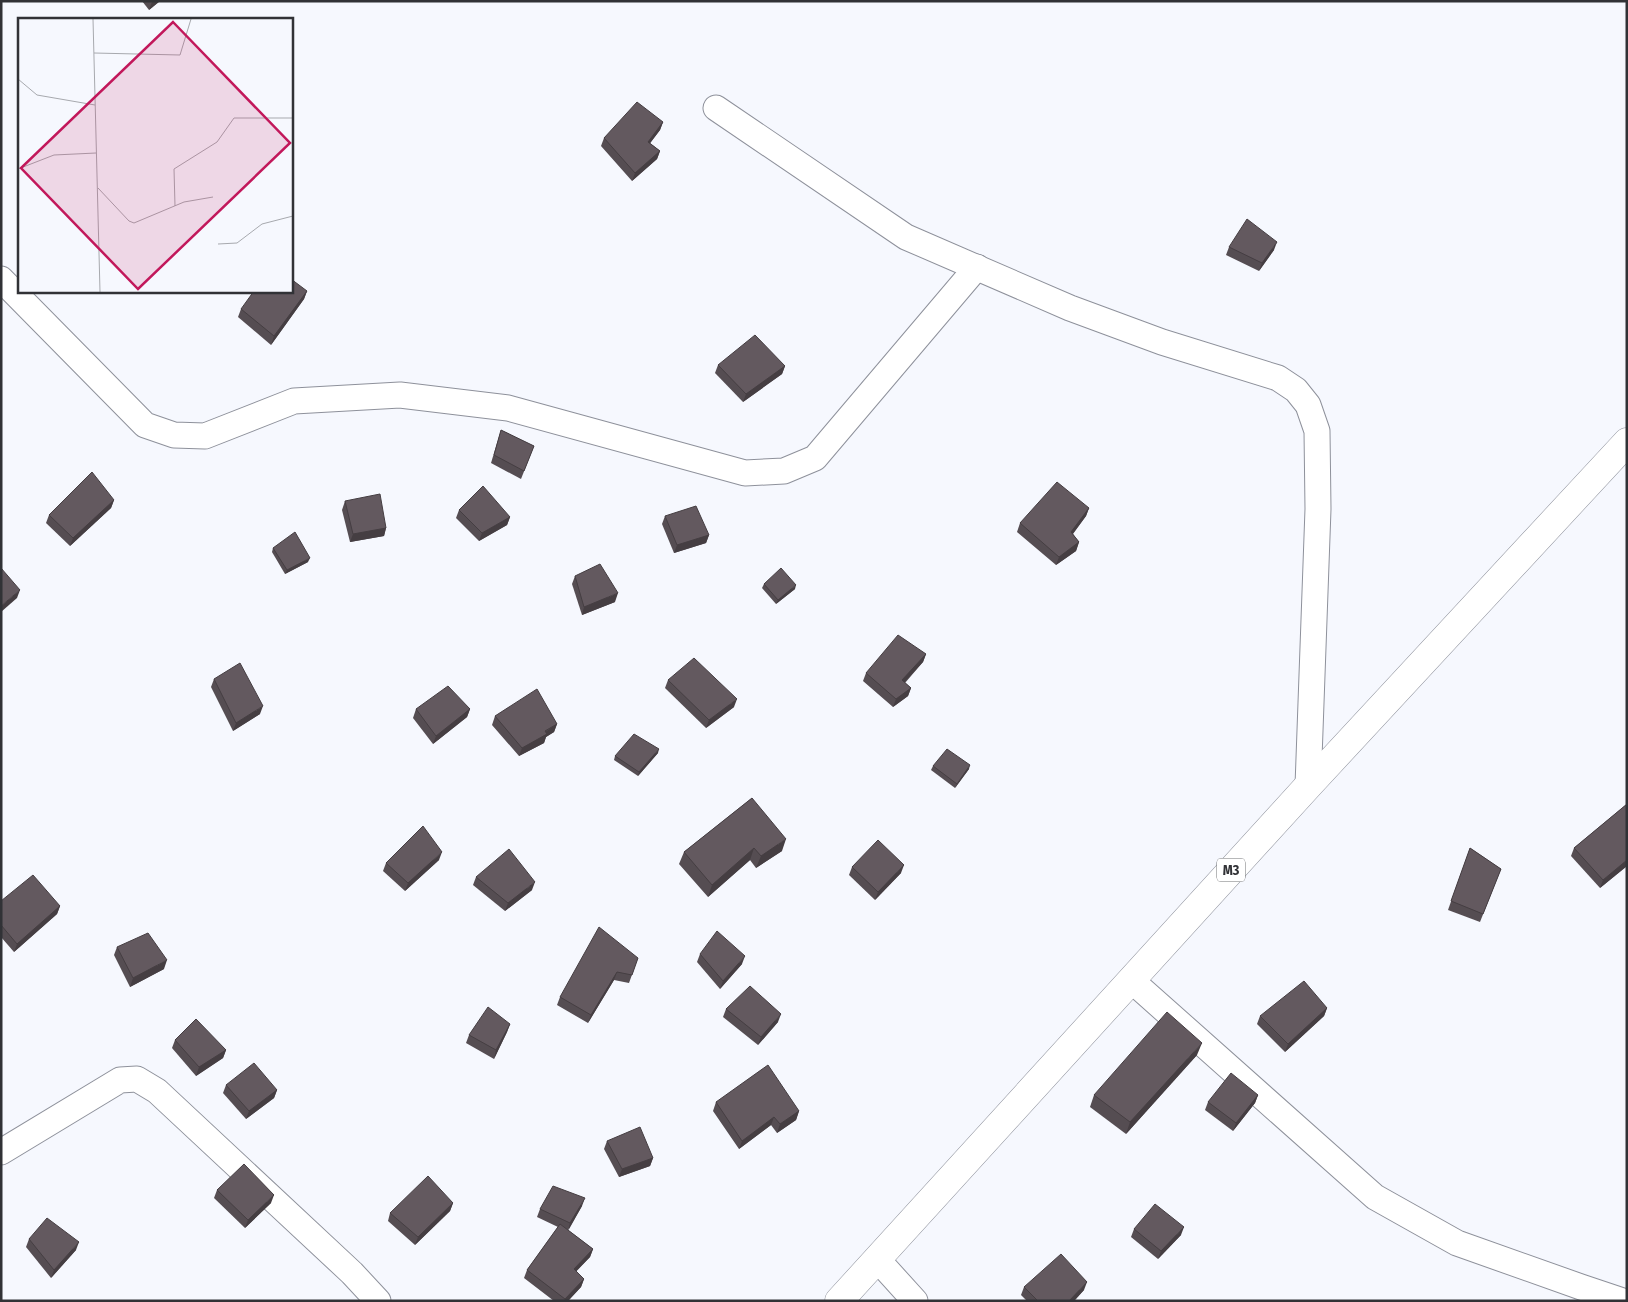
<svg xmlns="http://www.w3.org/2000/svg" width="1628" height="1302" viewBox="0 0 1628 1302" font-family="'Fira Sans Condensed',sans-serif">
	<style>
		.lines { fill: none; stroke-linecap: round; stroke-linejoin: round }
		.street-casing { stroke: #8e919b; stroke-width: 27 }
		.primary-casing { stroke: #8e919b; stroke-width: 29 }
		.street { stroke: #fff; stroke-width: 25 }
		.primary { stroke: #fff; stroke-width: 28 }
		.wall { fill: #554d52 }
		.shaded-wall { fill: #453e42 }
		.building { fill: #63595f; stroke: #453e42 }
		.labels { text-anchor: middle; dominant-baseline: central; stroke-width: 5; stroke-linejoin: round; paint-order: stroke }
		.shield { fill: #fff; stroke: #6f7072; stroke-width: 1 }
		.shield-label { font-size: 14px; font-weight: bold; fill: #313236 }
		.inset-road { fill: none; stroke: #a7a9ae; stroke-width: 1 }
		.view { fill: #c2185b; fill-opacity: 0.15; stroke: #c2185b; stroke-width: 2.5 }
		.inset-edge { fill: none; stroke: #313236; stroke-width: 2.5 }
	</style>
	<rect width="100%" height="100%" fill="#f6f8fe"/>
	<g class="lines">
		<g class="street-casing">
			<g id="street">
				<polyline points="716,108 906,237 1070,308 1162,342 1278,378 1296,390 1308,405 1317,431 1318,509 1308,786"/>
				<polyline points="1,279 145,425 174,435 205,436 294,401 400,395 508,408 745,473 784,471 815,458 977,267"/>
				<polyline points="1131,980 1375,1197 1457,1243 1581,1287 1623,1301"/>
				<polyline points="1,1152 120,1080 137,1079 157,1091 352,1273 378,1301"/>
				<polyline points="877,1259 915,1301"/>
			</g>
		</g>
		<g class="primary-casing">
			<polyline id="primary" points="839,1301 1308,786 1627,442"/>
		</g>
		<use href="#street" class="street"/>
		<use href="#primary" class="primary"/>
	</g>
	<g class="wall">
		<polygon points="142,1 160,1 149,10"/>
		<polygon points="663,122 660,130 650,143 660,151 657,159 632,181 601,146 604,138"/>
		<polygon points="1229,247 1274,250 1259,271 1226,255"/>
		<polygon points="307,291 304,299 271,345 238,317 241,309"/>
		<polygon points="718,365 785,366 782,374 743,402 715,373"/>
		<polygon points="501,430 534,446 521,479 491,463"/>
		<polygon points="114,500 111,508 70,546 46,523 49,515"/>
		<polygon points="345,501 386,528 384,536 350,542 342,510"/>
		<polygon points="1089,508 1086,516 1073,534 1079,542 1076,551 1056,565 1017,532 1020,523"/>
		<polygon points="459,510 510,517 507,525 479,541 456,518"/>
		<polygon points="665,516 709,535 706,543 674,553 662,524"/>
		<polygon points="273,548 308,562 285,574 272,552"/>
		<polygon points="575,576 615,602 582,615 572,584"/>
		<polygon points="764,584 795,589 776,604 762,588"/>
		<polygon points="926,654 923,662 905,683 911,688 908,696 893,707 863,681 866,673"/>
		<polygon points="214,679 260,714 233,731 211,687"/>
		<polygon points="668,680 734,707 706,728 665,688"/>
		<polygon points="416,709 470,709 467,717 433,744 413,718"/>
		<polygon points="495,716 557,724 554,732 546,737 544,743 519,756 492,725"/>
		<polygon points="658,753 638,776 614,760 615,756"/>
		<polygon points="933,766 969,769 955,788 931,770"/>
		<polygon points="752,798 782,851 756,868 750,860 708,897 679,864 684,852"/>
		<polygon points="1627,804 1627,866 1600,888 1571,856 1574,848"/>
		<polygon points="1470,848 1501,869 1480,922 1448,910"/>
		<polygon points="439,860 405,891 383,871 386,863"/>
		<polygon points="852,867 901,873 875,900 849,875"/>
		<polygon points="476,877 532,890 505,911 473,885"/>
		<polygon points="1,901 60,906 57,914 14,952 1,937"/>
		<polygon points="117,947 164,969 130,987 114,955"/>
		<polygon points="700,954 742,964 720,989 697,962"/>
		<polygon points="638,958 629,983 614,980 588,1023 557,1005 560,997"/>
		<polygon points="1327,1008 1324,1016 1285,1052 1257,1024 1260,1016"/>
		<polygon points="726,1009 778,1022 758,1045 723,1017"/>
		<polygon points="510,1024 507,1032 494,1059 466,1043 469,1035"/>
		<polygon points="175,1040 226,1050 223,1058 196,1076 172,1048"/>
		<polygon points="1197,1055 1126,1134 1090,1107 1094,1095"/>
		<polygon points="226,1085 277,1090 274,1098 246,1119 223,1093"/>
		<polygon points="1258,1095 1255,1103 1233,1131 1205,1110 1208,1102"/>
		<polygon points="716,1102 799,1111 796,1120 777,1133 771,1125 739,1149 713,1111"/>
		<polygon points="607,1141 653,1158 650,1166 619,1177 604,1149"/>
		<polygon points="217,1190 271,1203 245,1228 214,1198"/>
		<polygon points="453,1203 450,1211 415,1245 388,1221 390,1213"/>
		<polygon points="582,1206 568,1230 593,1249 590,1257 576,1271 584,1279 581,1287 568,1301 554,1301 524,1278 527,1270 558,1227 537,1217 540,1209"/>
		<polygon points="1134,1229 1181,1235 1158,1259 1131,1237"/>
		<polygon points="29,1239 76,1250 51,1278 26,1247"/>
		<polygon points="1024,1287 1084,1290 1074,1301 1027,1301 1021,1295"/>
	</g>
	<g class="shaded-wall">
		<polygon points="153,1 160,1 149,10 152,2"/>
		<polygon points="663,122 660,130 645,150 648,142"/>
		<polygon points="660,151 657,159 632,181 635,173"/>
		<polygon points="1277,242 1274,250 1259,271 1262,263"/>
		<polygon points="307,291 304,299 271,345 274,336"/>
		<polygon points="785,366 782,374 743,402 746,394"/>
		<polygon points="114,500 111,508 70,546 73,538"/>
		<polygon points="1089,508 1086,516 1068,540 1071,532"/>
		<polygon points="510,517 507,525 479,541 482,533"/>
		<polygon points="386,528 384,536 350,542 353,534"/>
		<polygon points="709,535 706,543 674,553 677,545"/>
		<polygon points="1079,542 1076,551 1056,565 1059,557"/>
		<polygon points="310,558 308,562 285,574 287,570"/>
		<polygon points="796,585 795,589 776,604 778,600"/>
		<polygon points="20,590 17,598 1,612 1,606"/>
		<polygon points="618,593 615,602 582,615 584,607"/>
		<polygon points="926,654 923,662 899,688 902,680"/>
		<polygon points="911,688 908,696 893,707 896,699"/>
		<polygon points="737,699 734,707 706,728 709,720"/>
		<polygon points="263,706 260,714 233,731 236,723"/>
		<polygon points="470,709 467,717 433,744 436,736"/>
		<polygon points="557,724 554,732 546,737 544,743 519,756 522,748"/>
		<polygon points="659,749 658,753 638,776 639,772"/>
		<polygon points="970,765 969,769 955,788 957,784"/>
		<polygon points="786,839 782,851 756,868 761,856"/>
		<polygon points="754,848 750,860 708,897 712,885"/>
		<polygon points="442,852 439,860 405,891 408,883"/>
		<polygon points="1627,860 1627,866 1600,888 1603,880"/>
		<polygon points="904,865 901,873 875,900 878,892"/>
		<polygon points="535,882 532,890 505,911 508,903"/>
		<polygon points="60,906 57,914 14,952 17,944"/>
		<polygon points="745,956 742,964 720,989 723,981"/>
		<polygon points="167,960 164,969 130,987 133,978"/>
		<polygon points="617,972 614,980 588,1023 591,1015"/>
		<polygon points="1327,1008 1324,1016 1285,1052 1288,1044"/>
		<polygon points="781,1014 778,1022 758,1045 761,1037"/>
		<polygon points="510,1024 507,1032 494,1059 496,1050"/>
		<polygon points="1202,1043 1197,1055 1126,1134 1130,1122"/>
		<polygon points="226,1050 223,1058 196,1076 199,1067"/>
		<polygon points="277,1090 274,1098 246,1119 249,1111"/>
		<polygon points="1258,1095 1255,1103 1233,1131 1236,1123"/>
		<polygon points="799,1111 796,1120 777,1133 780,1124"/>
		<polygon points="774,1117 771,1125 739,1149 742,1141"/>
		<polygon points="653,1158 650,1166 619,1177 622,1169"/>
		<polygon points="274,1195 271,1203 245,1228 248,1220"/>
		<polygon points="585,1198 582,1206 568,1231 570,1223"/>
		<polygon points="453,1203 450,1211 415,1245 418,1237"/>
		<polygon points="1184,1227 1181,1235 1158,1259 1161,1251"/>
		<polygon points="79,1242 76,1250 51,1278 54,1270"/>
		<polygon points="593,1249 590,1257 571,1277 574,1269"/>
		<polygon points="584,1279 581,1287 568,1301 564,1301 565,1299"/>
		<polygon points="1087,1282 1084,1290 1074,1301 1069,1301"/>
	</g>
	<g class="building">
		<polygon points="637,102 663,122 648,142 660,151 635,173 604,138"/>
		<polygon points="1247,219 1277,242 1262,263 1229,247"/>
		<polygon points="291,279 307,291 274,336 241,309 254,291 291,291"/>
		<polygon points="755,335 785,366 746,394 718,365"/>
		<polygon points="501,430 534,446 524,471 494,455"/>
		<polygon points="92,472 114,500 73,538 49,515"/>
		<polygon points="1057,482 1089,508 1071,532 1079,542 1059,557 1020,523"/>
		<polygon points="483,486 510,517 482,533 459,510"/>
		<polygon points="380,494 386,528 353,534 345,501"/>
		<polygon points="696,506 709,535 677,545 665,516"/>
		<polygon points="295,532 310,558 287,570 273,548"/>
		<polygon points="600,564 618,593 584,607 575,576"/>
		<polygon points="1,568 20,590 1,606"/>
		<polygon points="781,568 796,585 778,600 764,584"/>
		<polygon points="898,635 926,654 902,680 911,688 896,699 866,673"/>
		<polygon points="694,658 737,699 709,720 668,680"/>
		<polygon points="240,663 263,706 236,723 214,679"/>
		<polygon points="448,686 470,709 436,736 416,709"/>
		<polygon points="537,689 557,724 545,731 547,734 522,748 495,716"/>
		<polygon points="634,734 659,749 639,772 615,756"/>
		<polygon points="947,749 970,765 957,784 933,766"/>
		<polygon points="752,798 786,839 761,856 754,848 712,885 684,852"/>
		<polygon points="1627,804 1627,860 1603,880 1574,848"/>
		<polygon points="423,826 442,852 408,883 386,863"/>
		<polygon points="878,840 904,865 878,892 852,867"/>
		<polygon points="1470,848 1501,869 1483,914 1451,901"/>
		<polygon points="509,849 535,882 508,903 476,877"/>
		<polygon points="33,875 60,906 17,944 1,925 1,901"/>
		<polygon points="599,927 638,958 632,975 617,972 591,1015 560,997"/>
		<polygon points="717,931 745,956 723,981 700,954"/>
		<polygon points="148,933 167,960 133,978 117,947"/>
		<polygon points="1304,981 1327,1008 1288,1044 1260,1016"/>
		<polygon points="750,986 781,1014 761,1037 726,1009"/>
		<polygon points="488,1007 510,1024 496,1050 469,1035"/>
		<polygon points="1167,1012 1202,1043 1130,1122 1094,1095"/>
		<polygon points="196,1019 226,1050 199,1067 175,1040"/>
		<polygon points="254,1063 277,1090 249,1111 226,1085"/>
		<polygon points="768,1065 799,1111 780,1124 774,1117 742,1141 716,1102"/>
		<polygon points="1231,1073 1258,1095 1236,1123 1208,1102"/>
		<polygon points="640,1127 653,1158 622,1169 607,1141"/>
		<polygon points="244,1164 274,1195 248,1220 217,1190"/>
		<polygon points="428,1176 453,1203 418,1237 390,1213"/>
		<polygon points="553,1186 585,1198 570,1223 540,1209"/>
		<polygon points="1155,1204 1184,1227 1161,1251 1134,1229"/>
		<polygon points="47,1218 79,1242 54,1270 29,1239"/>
		<polygon points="560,1224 593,1249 574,1269 584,1279 565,1299 527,1270"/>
		<polygon points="1061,1254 1087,1282 1069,1301 1038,1301 1024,1287"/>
	</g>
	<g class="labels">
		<rect class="shield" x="1217" y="858.5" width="28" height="23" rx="4"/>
		<g class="shield-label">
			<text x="1231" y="870">M3</text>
		</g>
	</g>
	<g transform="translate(18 18)">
		<rect width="275" height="275" fill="#f6f8fe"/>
		<path class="inset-road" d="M75,1L82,274M76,35L162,37L173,1M0,61L19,77L77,87M0,151L36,137L78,135M80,170L111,203L116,205L166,184L195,179M157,188L156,151L199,124L216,100H275M200,226L219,225L244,206L275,198"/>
		<path class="view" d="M155,4L272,125L120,271L3,150Z"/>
		<rect width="275" height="275" class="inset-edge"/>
	</g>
	<rect width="1628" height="1302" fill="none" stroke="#313236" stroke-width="5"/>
</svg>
